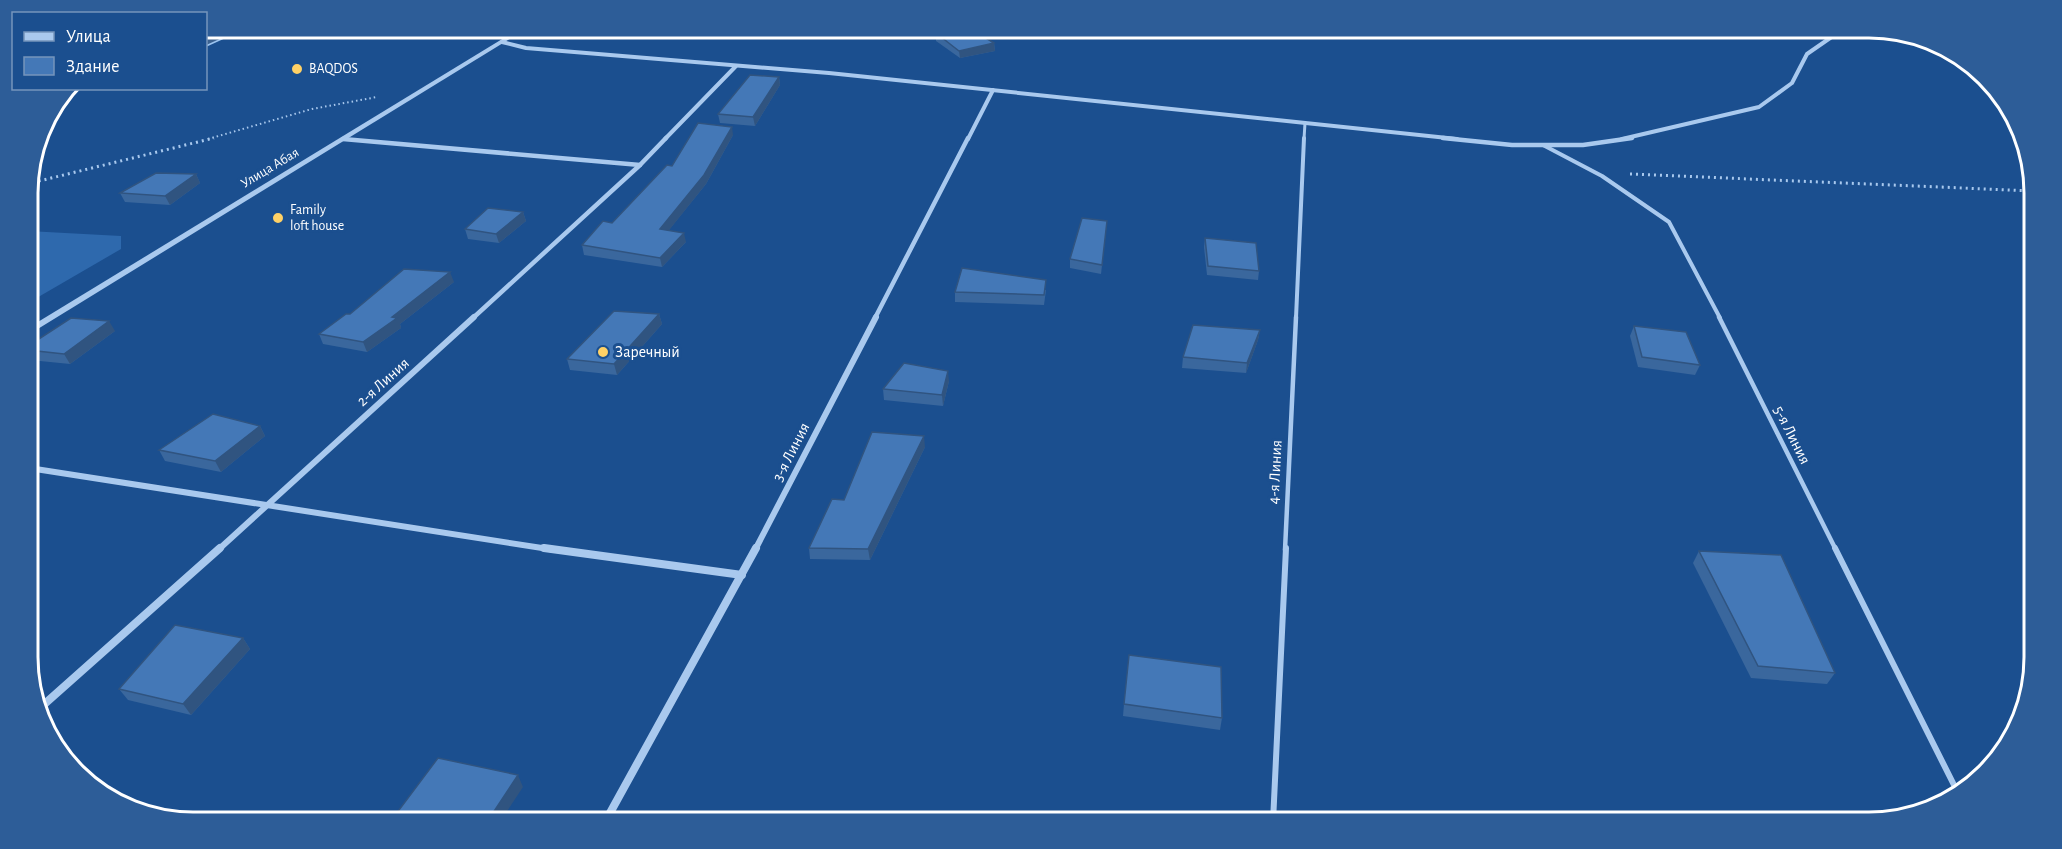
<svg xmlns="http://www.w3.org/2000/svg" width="2062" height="849" viewBox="0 0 2062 849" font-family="'Alegreya Sans',sans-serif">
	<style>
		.green { fill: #2e69ad }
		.water { fill: #3c6290; stroke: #9cc4f0; stroke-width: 1.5 }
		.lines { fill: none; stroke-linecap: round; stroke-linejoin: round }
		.path-far1 { stroke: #a9c9ee; stroke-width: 2; stroke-dasharray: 1.5 3; stroke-linecap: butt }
		.path { stroke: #a9c9ee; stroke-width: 3; stroke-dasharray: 2 4; stroke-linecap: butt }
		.service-far3 { stroke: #a9c9ee; stroke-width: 3 }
		.service-far2 { stroke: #a9c9ee; stroke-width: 4 }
		.service-far1 { stroke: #a9c9ee; stroke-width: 4.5 }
		.service { stroke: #a9c9ee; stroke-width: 6 }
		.minor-far3 { stroke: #a9c9ee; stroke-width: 4 }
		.minor-far2 { stroke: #a9c9ee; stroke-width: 4.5 }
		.minor-far1 { stroke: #a9c9ee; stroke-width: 6 }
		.minor { stroke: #a9c9ee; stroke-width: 8 }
		.tertiary { fill: #a9c9ee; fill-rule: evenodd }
		.wall { fill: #3a679d }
		.shaded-wall { fill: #305480 }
		.building { fill: #4478b7; stroke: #305480; stroke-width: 1.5 }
		.poi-dot { fill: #ffd166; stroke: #1b4f8f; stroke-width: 2 }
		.labels { text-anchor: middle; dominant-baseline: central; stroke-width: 6; stroke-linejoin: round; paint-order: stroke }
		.far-poi-label { font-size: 14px; fill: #fff; stroke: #1b4f8f; text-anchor: start }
		.far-street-label { font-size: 14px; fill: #fff; stroke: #1b4f8f }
		.poi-label { font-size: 16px; fill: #fff; stroke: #1b4f8f; text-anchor: start }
		.street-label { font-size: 16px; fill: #fff; stroke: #1b4f8f }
		.rim { fill: none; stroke: #fff; stroke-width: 3 }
	</style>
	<rect width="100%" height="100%" fill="#1b4f8f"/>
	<polygon class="green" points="28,231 121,236 121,249 28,303"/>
	<polygon class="water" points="206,27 248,27 206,46"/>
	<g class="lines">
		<polyline class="path-far1" points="208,139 312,109 377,97"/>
		<g class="path">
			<polyline points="1630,174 2034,191"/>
			<polyline points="27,184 214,138"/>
		</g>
		<polyline class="service-far3" points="1304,139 1305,123"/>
		<g class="service-far2">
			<polyline points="1543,145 1602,176 1669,222 1720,318"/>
			<polyline points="1296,318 1304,138"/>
		</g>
		<g class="service-far1">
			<polyline points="1719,317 1836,550"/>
			<polyline points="1285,550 1296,317"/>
		</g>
		<g class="service">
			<polyline points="1835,548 1958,793"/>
			<polyline points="1273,822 1286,548"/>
		</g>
		<g class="minor-far3">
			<polyline points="502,42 526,48 829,73 1457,139"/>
			<polyline points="665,139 736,66"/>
			<polyline points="968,139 993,90"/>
			<polyline points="1622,139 1759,107 1792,83 1807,54 1846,27"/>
		</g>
		<g class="minor-far2">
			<polyline points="1443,138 1512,145 1583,145 1632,138"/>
			<polyline points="343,139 640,165"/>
			<polyline points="473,318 640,165 666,138"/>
			<polyline points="875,318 968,138"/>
		</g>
		<g class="minor-far1">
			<polyline points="29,468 555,550"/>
			<polyline points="218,550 474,317"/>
			<polyline points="755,550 876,317"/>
		</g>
		<g class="minor">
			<polyline points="544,548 742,575"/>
			<polyline points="40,708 220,548"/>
			<polyline points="605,822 756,548"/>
		</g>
		<polygon class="tertiary" points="522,27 529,27 28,335 28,328"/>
	</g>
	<g class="wall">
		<polygon points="936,33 994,43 995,51 960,58 936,41"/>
		<polygon points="779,77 780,85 755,126 720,123 718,114"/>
		<polygon points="733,135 706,184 668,231 686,242 662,267 584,255 582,245 612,223 672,166"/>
		<polygon points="196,174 200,183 170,205 125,202 120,193"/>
		<polygon points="523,212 526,221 499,243 468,239 465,229"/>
		<polygon points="1106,231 1101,274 1070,268 1070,259"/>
		<polygon points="1205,238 1259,271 1258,280 1207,275 1204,247"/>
		<polygon points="454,282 400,324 401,328 367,352 323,344 319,334 350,314"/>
		<polygon points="1046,290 1044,305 955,302 955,292"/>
		<polygon points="659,314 662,324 617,375 570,370 567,359"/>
		<polygon points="1634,326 1700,365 1695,375 1638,367 1630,336"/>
		<polygon points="1260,330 1258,340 1246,373 1182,368 1183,357"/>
		<polygon points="115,331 70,364 30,360 28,357 28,346"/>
		<polygon points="949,381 943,406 884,400 883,389"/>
		<polygon points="260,426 265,436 221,472 165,461 159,450"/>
		<polygon points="925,447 870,560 810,559 809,548 844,500"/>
		<polygon points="1699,551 1835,673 1827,684 1751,678 1693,563"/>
		<polygon points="243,638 250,649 191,715 128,700 119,689"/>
		<polygon points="1124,704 1222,718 1220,730 1123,716"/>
	</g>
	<g class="shaded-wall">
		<polygon points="994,43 995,51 960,58 959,51"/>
		<polygon points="779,77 780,85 755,126 753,117"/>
		<polygon points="732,127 733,135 706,184 662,239 660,229"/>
		<polygon points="196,174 200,183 170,205 165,196"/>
		<polygon points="523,212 526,221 499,243 496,234"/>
		<polygon points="684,233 686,242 662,267 660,258"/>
		<polygon points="450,272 454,282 400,324 401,328 367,352 363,342 392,317"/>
		<polygon points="659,314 662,324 617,375 614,364"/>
		<polygon points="109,321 115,331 70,364 64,354"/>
		<polygon points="1260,330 1258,340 1246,373 1247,363"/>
		<polygon points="948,371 949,381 943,406 942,395"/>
		<polygon points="260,426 265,436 221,472 215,461"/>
		<polygon points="924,436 925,447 870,560 868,549"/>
		<polygon points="30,621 34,626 30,630"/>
		<polygon points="243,638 250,649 191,715 183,704"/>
		<polygon points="518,775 523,787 500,822 487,822"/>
	</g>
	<g class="building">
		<polygon points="968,27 994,43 959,51 936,33"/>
		<polygon points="750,75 779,77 753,117 718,114"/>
		<polygon points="698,123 732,127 704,175 660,229 684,233 660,258 582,245 603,221 612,223 667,165 672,166"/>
		<polygon points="156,173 196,174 165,196 120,193"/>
		<polygon points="488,208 523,212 496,234 465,229"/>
		<polygon points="1082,218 1107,221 1102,265 1070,259"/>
		<polygon points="1205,238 1256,243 1259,271 1208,266"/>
		<polygon points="962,268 1046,280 1044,295 955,292"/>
		<polygon points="404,269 450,272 392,317 397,318 363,342 319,334 346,314 350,314"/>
		<polygon points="614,311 659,314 614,364 567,359"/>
		<polygon points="71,318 109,321 64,354 28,350 28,346"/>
		<polygon points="1193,325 1260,330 1247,363 1183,357"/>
		<polygon points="1634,326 1686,332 1700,365 1642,357"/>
		<polygon points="904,363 948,371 942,395 883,389"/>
		<polygon points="213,414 260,426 215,461 159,450"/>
		<polygon points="872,432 924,436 868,549 809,548 832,499 844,500"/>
		<polygon points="1699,551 1781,555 1835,673 1758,666"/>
		<polygon points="175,625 243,638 183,704 119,689"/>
		<polygon points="1129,655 1221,667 1222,718 1124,704"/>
		<polygon points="438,758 518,775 487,822 390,822"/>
	</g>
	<g class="poi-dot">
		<circle cx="297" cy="69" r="6"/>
		<circle cx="278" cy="218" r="6"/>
		<circle cx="603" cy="352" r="6"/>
	</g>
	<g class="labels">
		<g class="far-poi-label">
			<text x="309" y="69">BAQDOS</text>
			<text x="290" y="210">Family<tspan x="290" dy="16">loft house</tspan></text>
		</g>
		<g class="far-street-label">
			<text transform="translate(270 168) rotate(-31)">Улица Абая</text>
		</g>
		<g class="poi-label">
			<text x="615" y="352">Заречный</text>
		</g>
		<g class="street-label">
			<text transform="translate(383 382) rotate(-42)">2-я Линия</text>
			<text transform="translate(1792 435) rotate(63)">5-я Линия</text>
			<text transform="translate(791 452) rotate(-63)">3-я Линия</text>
			<text transform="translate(1275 472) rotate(-87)">4-я Линия</text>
		</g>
	</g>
	<path d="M0 0H2062V849H0ZM193 38H1869A155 155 0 0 1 2024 193V657A155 155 0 0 1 1869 812H193A155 155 0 0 1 38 657V193A155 155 0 0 1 193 38Z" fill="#2d5d98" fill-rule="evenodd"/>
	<path class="rim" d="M193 38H1869A155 155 0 0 1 2024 193V657A155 155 0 0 1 1869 812H193A155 155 0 0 1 38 657V193A155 155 0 0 1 193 38Z"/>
	<rect x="12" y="12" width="195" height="78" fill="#1b4f8f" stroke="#7695bc" stroke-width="1.5"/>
	<rect x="24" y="32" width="30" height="9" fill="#a9c9ee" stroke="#7695bc" stroke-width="1.5"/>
	<text x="66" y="42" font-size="18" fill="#ffffff">Улица</text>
	<rect x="24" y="57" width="30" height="18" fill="#4478b7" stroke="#7695bc" stroke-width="1.5"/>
	<text x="66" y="72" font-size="18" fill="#ffffff">Здание</text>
</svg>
